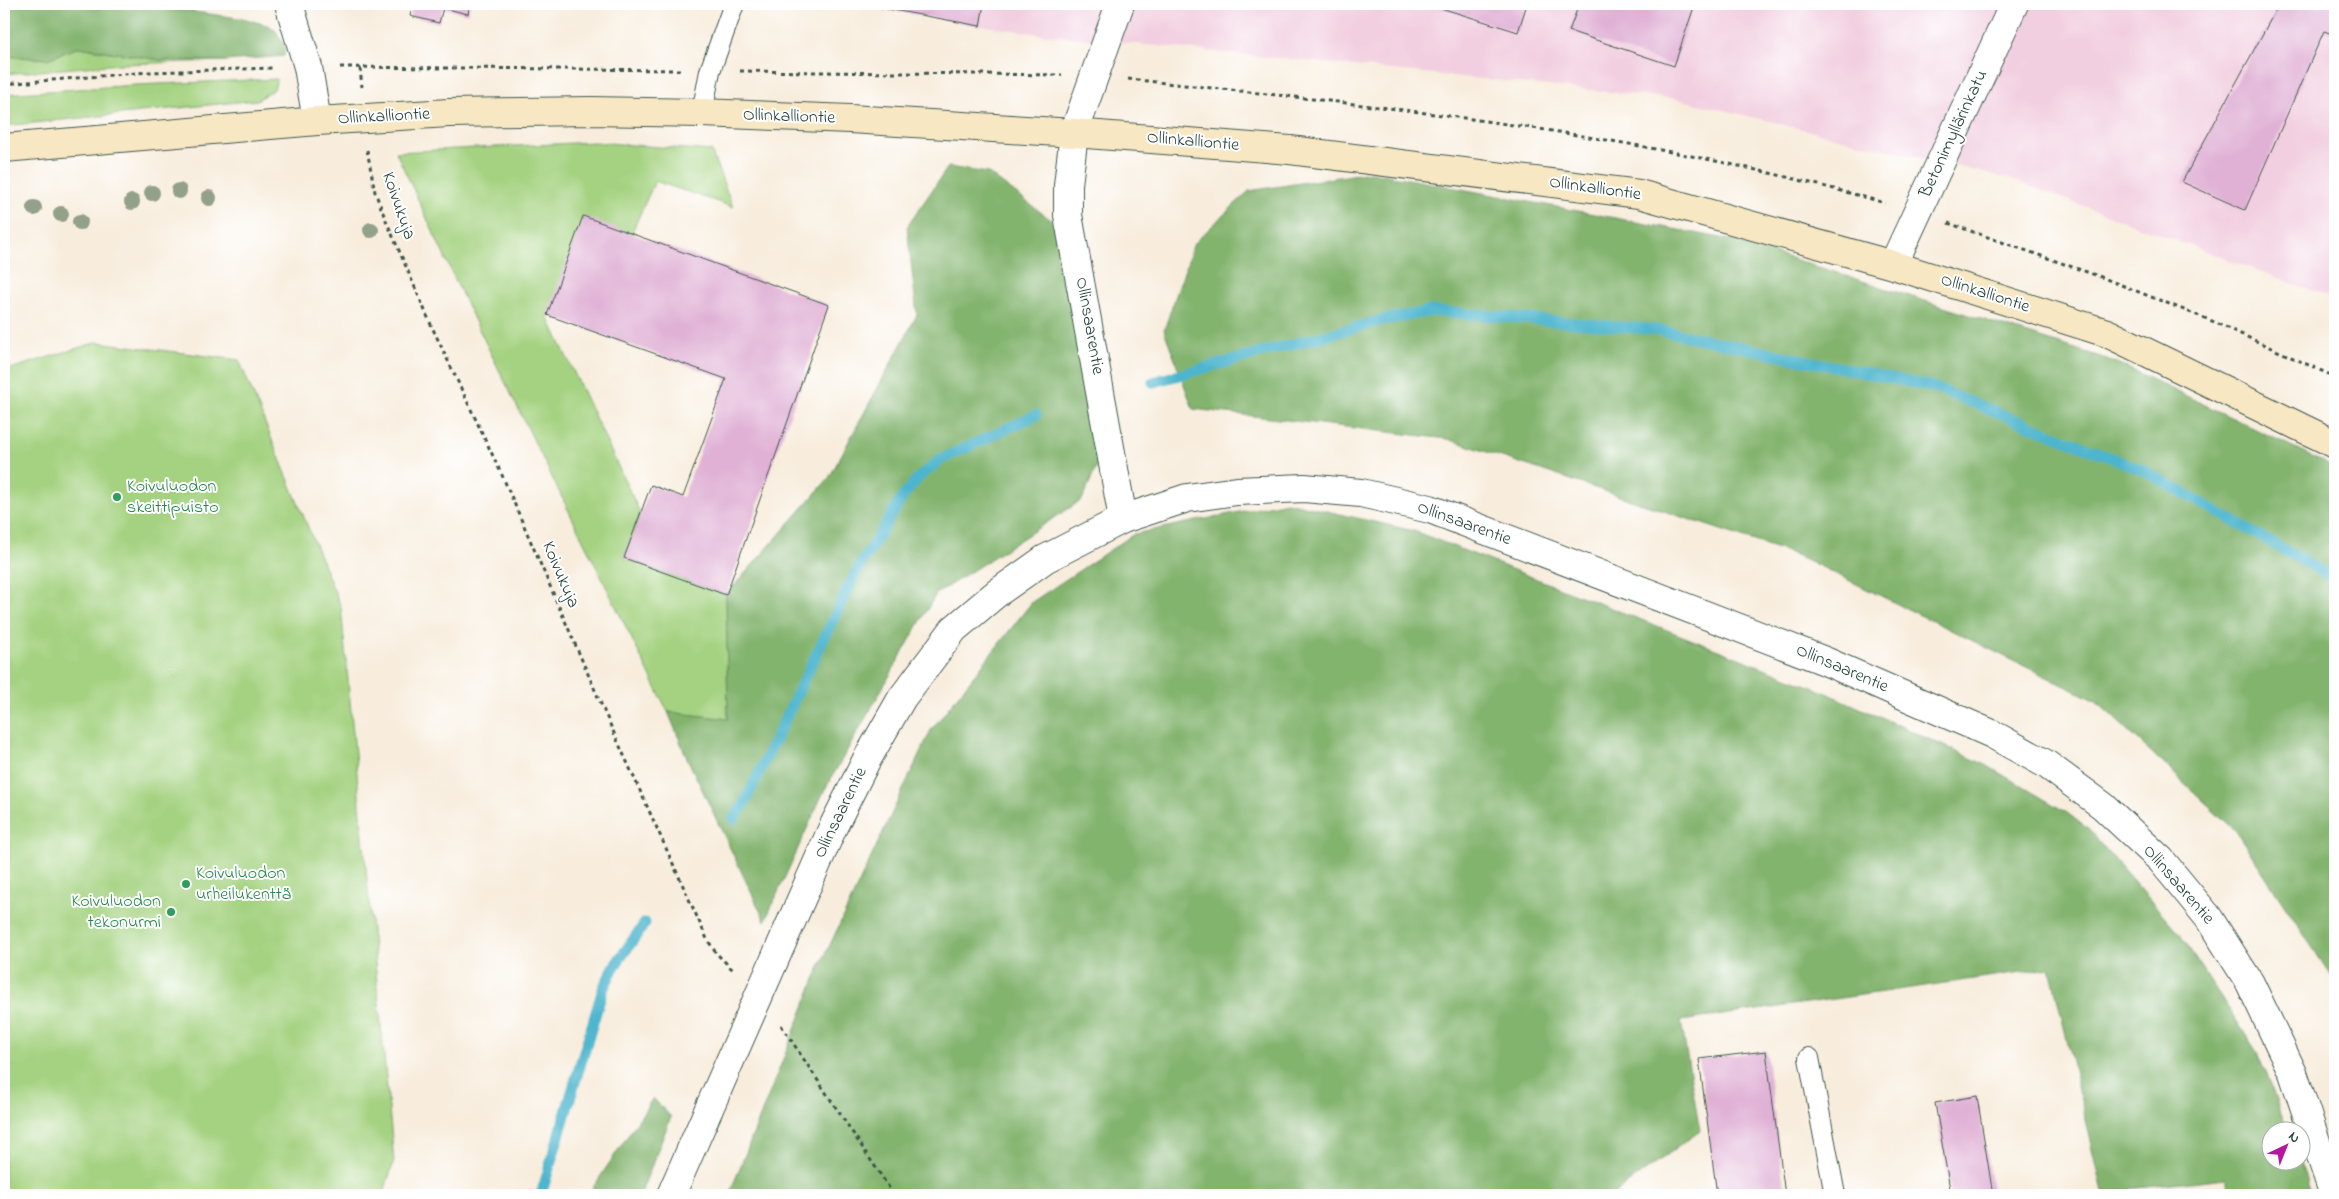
<svg xmlns="http://www.w3.org/2000/svg" width="2339" height="1199" viewBox="0 0 2339 1199" font-family="'Indie Flower',sans-serif">
	<style>
		.built { fill: #f2cfe0 }
		.green { fill: #a4d280; stroke: #62885a }
		.forest { fill: #83b46e; stroke: #517851 }
		.lines { fill: none; stroke-linecap: round; stroke-linejoin: round }
		.stream { stroke: #4eb5cd; stroke-width: 11 }
		.building { fill: #e0b1d5 }
		.lane-casing { stroke: #40574d; stroke-width: 22 }
		.street-casing { stroke: #40574d; stroke-width: 30 }
		.secondary-casing { stroke: #40574d; stroke-width: 30 }
		.path { stroke: #40574d; stroke-width: 3; stroke-dasharray: 4 4; stroke-linecap: butt }
		.lane { stroke: #fff; stroke-width: 20 }
		.street { stroke: #fff; stroke-width: 28 }
		.secondary { stroke: #f8e7c3; stroke-width: 28 }
		.tree { fill: #93a18a }
		.leisure-dot { fill: #2e9e5b; stroke: #fff; stroke-width: 2 }
		.labels { text-anchor: middle; dominant-baseline: central; stroke-width: 4; stroke-linejoin: round; paint-order: stroke }
		.street-label { font-size: 18px; fill: #1f3d34; stroke: #fff }
		.leisure-label { font-size: 18px; fill: #27864d; stroke: #fff; text-anchor: start }
	</style>
	<rect width="100%" height="100%" fill="#fff"/>
	<filter id="ink" filterUnits="userSpaceOnUse"><feTurbulence type="fractalNoise" baseFrequency=".02" numOctaves="2"/><feDisplacementMap in="SourceGraphic" scale="10" xChannelSelector="R" yChannelSelector="G"/><feConvolveMatrix kernelMatrix="1 2 1 2 8 2 1 2 1" color-interpolation-filters="sRGB"/></filter>
	<filter id="wash" filterUnits="userSpaceOnUse"><feTurbulence type="fractalNoise" baseFrequency=".0096" numOctaves="4" result="noise"/><feDisplacementMap in="SourceGraphic" scale="20" xChannelSelector="R" yChannelSelector="G"/><feGaussianBlur stdDeviation="1.12" result="paint"/><feColorMatrix in="noise" values="0 0 0 0 0 0 0 0 0 0 0 0 0 0 0 0 0 1.4 0 .05"/><feComposite in="paint" operator="in"/></filter>
	<g filter="url(#wash)">
		<rect width="100%" height="100%" fill="#f8eddd"/>
		<polygon class="built" points="844,4 2335,4 2335,299 2010,179 1677,99 1039,34"/>
		<g class="green">
			<polygon points="79,47 160,60 226,61 120,64 4,74 4,56 47,59"/>
			<polygon points="277,79 274,89 257,100 4,126 4,94 135,85"/>
			<polygon points="594,142 711,151 733,207 655,181 631,234 547,315 640,513 624,558 726,595 728,719 668,712 467,305 396,152"/>
			<polygon points="97,342 239,360 341,607 394,1161 383,1195 4,1195 4,371"/>
		</g>
		<g class="forest">
			<polygon points="4,4 137,4 246,19 270,26 276,31 285,47 284,56 226,61 160,60 79,47 47,59 4,56"/>
			<polygon points="948,167 988,173 1066,231 1104,450 1082,500 936,594 824,791 765,921 687,758 668,712 728,719 726,595 829,478 917,315 907,227"/>
			<polygon points="1371,172 1737,241 2113,361 2335,467 2335,982 2236,831 2096,701 1799,556 1448,439 1193,409 1164,330 1194,243 1249,191"/>
			<polygon points="1287,502 1414,531 1818,689 1986,765 2066,812 2089,830 2179,933 2257,1052 2288,1131 2272,1132 2272,1162 2300,1162 2312,1195 2230,1195 2226,1178 2103,1192 2050,968 1681,1021 1700,1131 1612,1195 729,1195 821,964 931,730 1032,602 1134,534"/>
			<polygon points="653,1098 671,1117 640,1195 588,1195"/>
		</g>
		<g class="lines">
			<g class="stream">
				<polyline points="1153,382 1383,320 1432,311 1659,330 1933,387 2145,471 2335,579"/>
				<polyline points="734,819 744,804 856,572 904,495 919,477 940,460 1036,415"/>
				<polyline points="541,1195 603,989 614,967 645,923"/>
			</g>
		</g>
		<g id="blocks">
			<g class="building">
				<polygon points="413,4 470,4 468,14 443,8 439,23 410,16"/>
				<polygon points="861,4 984,4 980,26"/>
				<polygon points="1428,4 1527,4 1518,32"/>
				<polygon points="1579,4 1695,4 1674,66 1569,31"/>
				<polygon points="2279,4 2335,4 2335,35 2324,31 2245,210 2182,182"/>
				<polygon points="583,216 829,305 726,595 624,558 651,485 683,497 726,379 547,315"/>
				<polygon points="1766,1051 1785,1195 1717,1195 1699,1059"/>
				<polygon points="1977,1096 1993,1195 1951,1195 1935,1103"/>
			</g>
		</g>
	</g>
	<g filter="url(#ink)">
		<use href="#blocks" fill-opacity="0" stroke="#40574d" stroke-width="1"/>
		<g class="lines">
			<g class="lane-casing">
				<g id="lane">
					<polyline points="702,113 710,71 734,4"/>
					<polyline points="1809,1058 1835,1195"/>
				</g>
			</g>
			<g class="street-casing">
				<g id="street">
					<polyline points="289,4 308,67 317,121"/>
					<polyline points="1120,4 1074,133 1068,185 1068,215 1123,519"/>
					<polyline points="1893,265 2014,4"/>
					<polyline points="671,1195 833,827 866,761 902,698 954,629 997,593 1045,559 1123,519 1187,498 1237,491 1304,488 1361,493 1430,509 1825,661 1992,734 2046,764 2103,806 2161,860 2208,917 2250,983 2293,1073 2334,1195"/>
				</g>
			</g>
			<g class="secondary-casing">
				<polyline id="secondary" points="4,148 317,121 449,113 590,111 702,113 850,119 1074,133 1290,150 1639,194 1893,265 2107,333 2335,444"/>
			</g>
			<g class="path">
				<polyline points="340,67 682,70"/>
				<polyline points="360,68 362,87"/>
				<polyline points="740,71 1062,75"/>
				<path d="M1128,79C1382,106 1639,132 1885,203"/>
				<polyline points="4,84 149,72 274,68"/>
				<polyline points="367,150 375,192 385,218 432,327 502,475 604,711 707,939 716,953 735,972"/>
				<polyline points="1948,223 2101,277 2212,321 2335,377"/>
				<polyline points="781,1025 894,1195"/>
			</g>
			<use href="#lane" class="lane"/>
			<use href="#street" class="street"/>
			<use href="#secondary" class="secondary"/>
		</g>
		<g class="tree">
			<circle cx="179" cy="191" r="8"/>
			<circle cx="152" cy="193" r="8"/>
			<circle cx="209" cy="198" r="8"/>
			<circle cx="132" cy="202" r="8"/>
			<circle cx="34" cy="208" r="8"/>
			<circle cx="61" cy="214" r="8"/>
			<circle cx="80" cy="222" r="8"/>
			<circle cx="371" cy="230" r="8"/>
		</g>
	</g>
	<g class="leisure-dot">
		<circle cx="117" cy="497" r="5"/>
		<circle cx="186" cy="884" r="5"/>
		<circle cx="171" cy="912" r="5"/>
	</g>
	<g class="labels">
		<g class="street-label">
			<text transform="translate(384 117) rotate(-3)">Ollinkalliontie</text>
			<text transform="translate(789 117) rotate(2)">Ollinkalliontie</text>
			<text transform="translate(1954 134) rotate(-65)">Betonimyllärinkatu</text>
			<text transform="translate(1193 142) rotate(5)">Ollinkalliontie</text>
			<text transform="translate(1595 189) rotate(8)">Ollinkalliontie</text>
			<text transform="translate(398 206) rotate(71)">Koivukuja</text>
			<text transform="translate(1985 294) rotate(18)">Ollinkalliontie</text>
			<text transform="translate(1089 326) rotate(80)">Ollinsaarentie</text>
			<text transform="translate(1464 524) rotate(20)">Ollinsaarentie</text>
			<text transform="translate(560 575) rotate(67)">Koivukuja</text>
			<text transform="translate(1842 669) rotate(23)">Ollinsaarentie</text>
			<text transform="translate(841 813) rotate(-64)">Ollinsaarentie</text>
			<text transform="translate(2178 885) rotate(49)">Ollinsaarentie</text>
		</g>
		<g class="leisure-label">
			<text x="127" y="487">Koivuluodon<tspan x="127" dy="21">skeittipuisto</tspan></text>
			<text x="196" y="874">Koivuluodon<tspan x="196" dy="21">urheilukenttä</tspan></text>
			<text x="161" y="902" text-anchor="end">Koivuluodon<tspan x="161" dy="21">tekonurmi</tspan></text>
		</g>
	</g>
	<rect width="2339" height="1199" fill="none" stroke="#fff" stroke-width="20"/>
	<g transform="translate(2286 1146) rotate(43)"><circle r="24" fill="#ffffff" stroke="#a5b1ae"/>
	<path d="M0-4L9 19L0 12L-9 19Z" fill="#b5179e"/>
	<text y="-8" font-size="14" font-weight="bold" text-anchor="middle" fill="#1f3d34">N</text>
	</g>
</svg>
